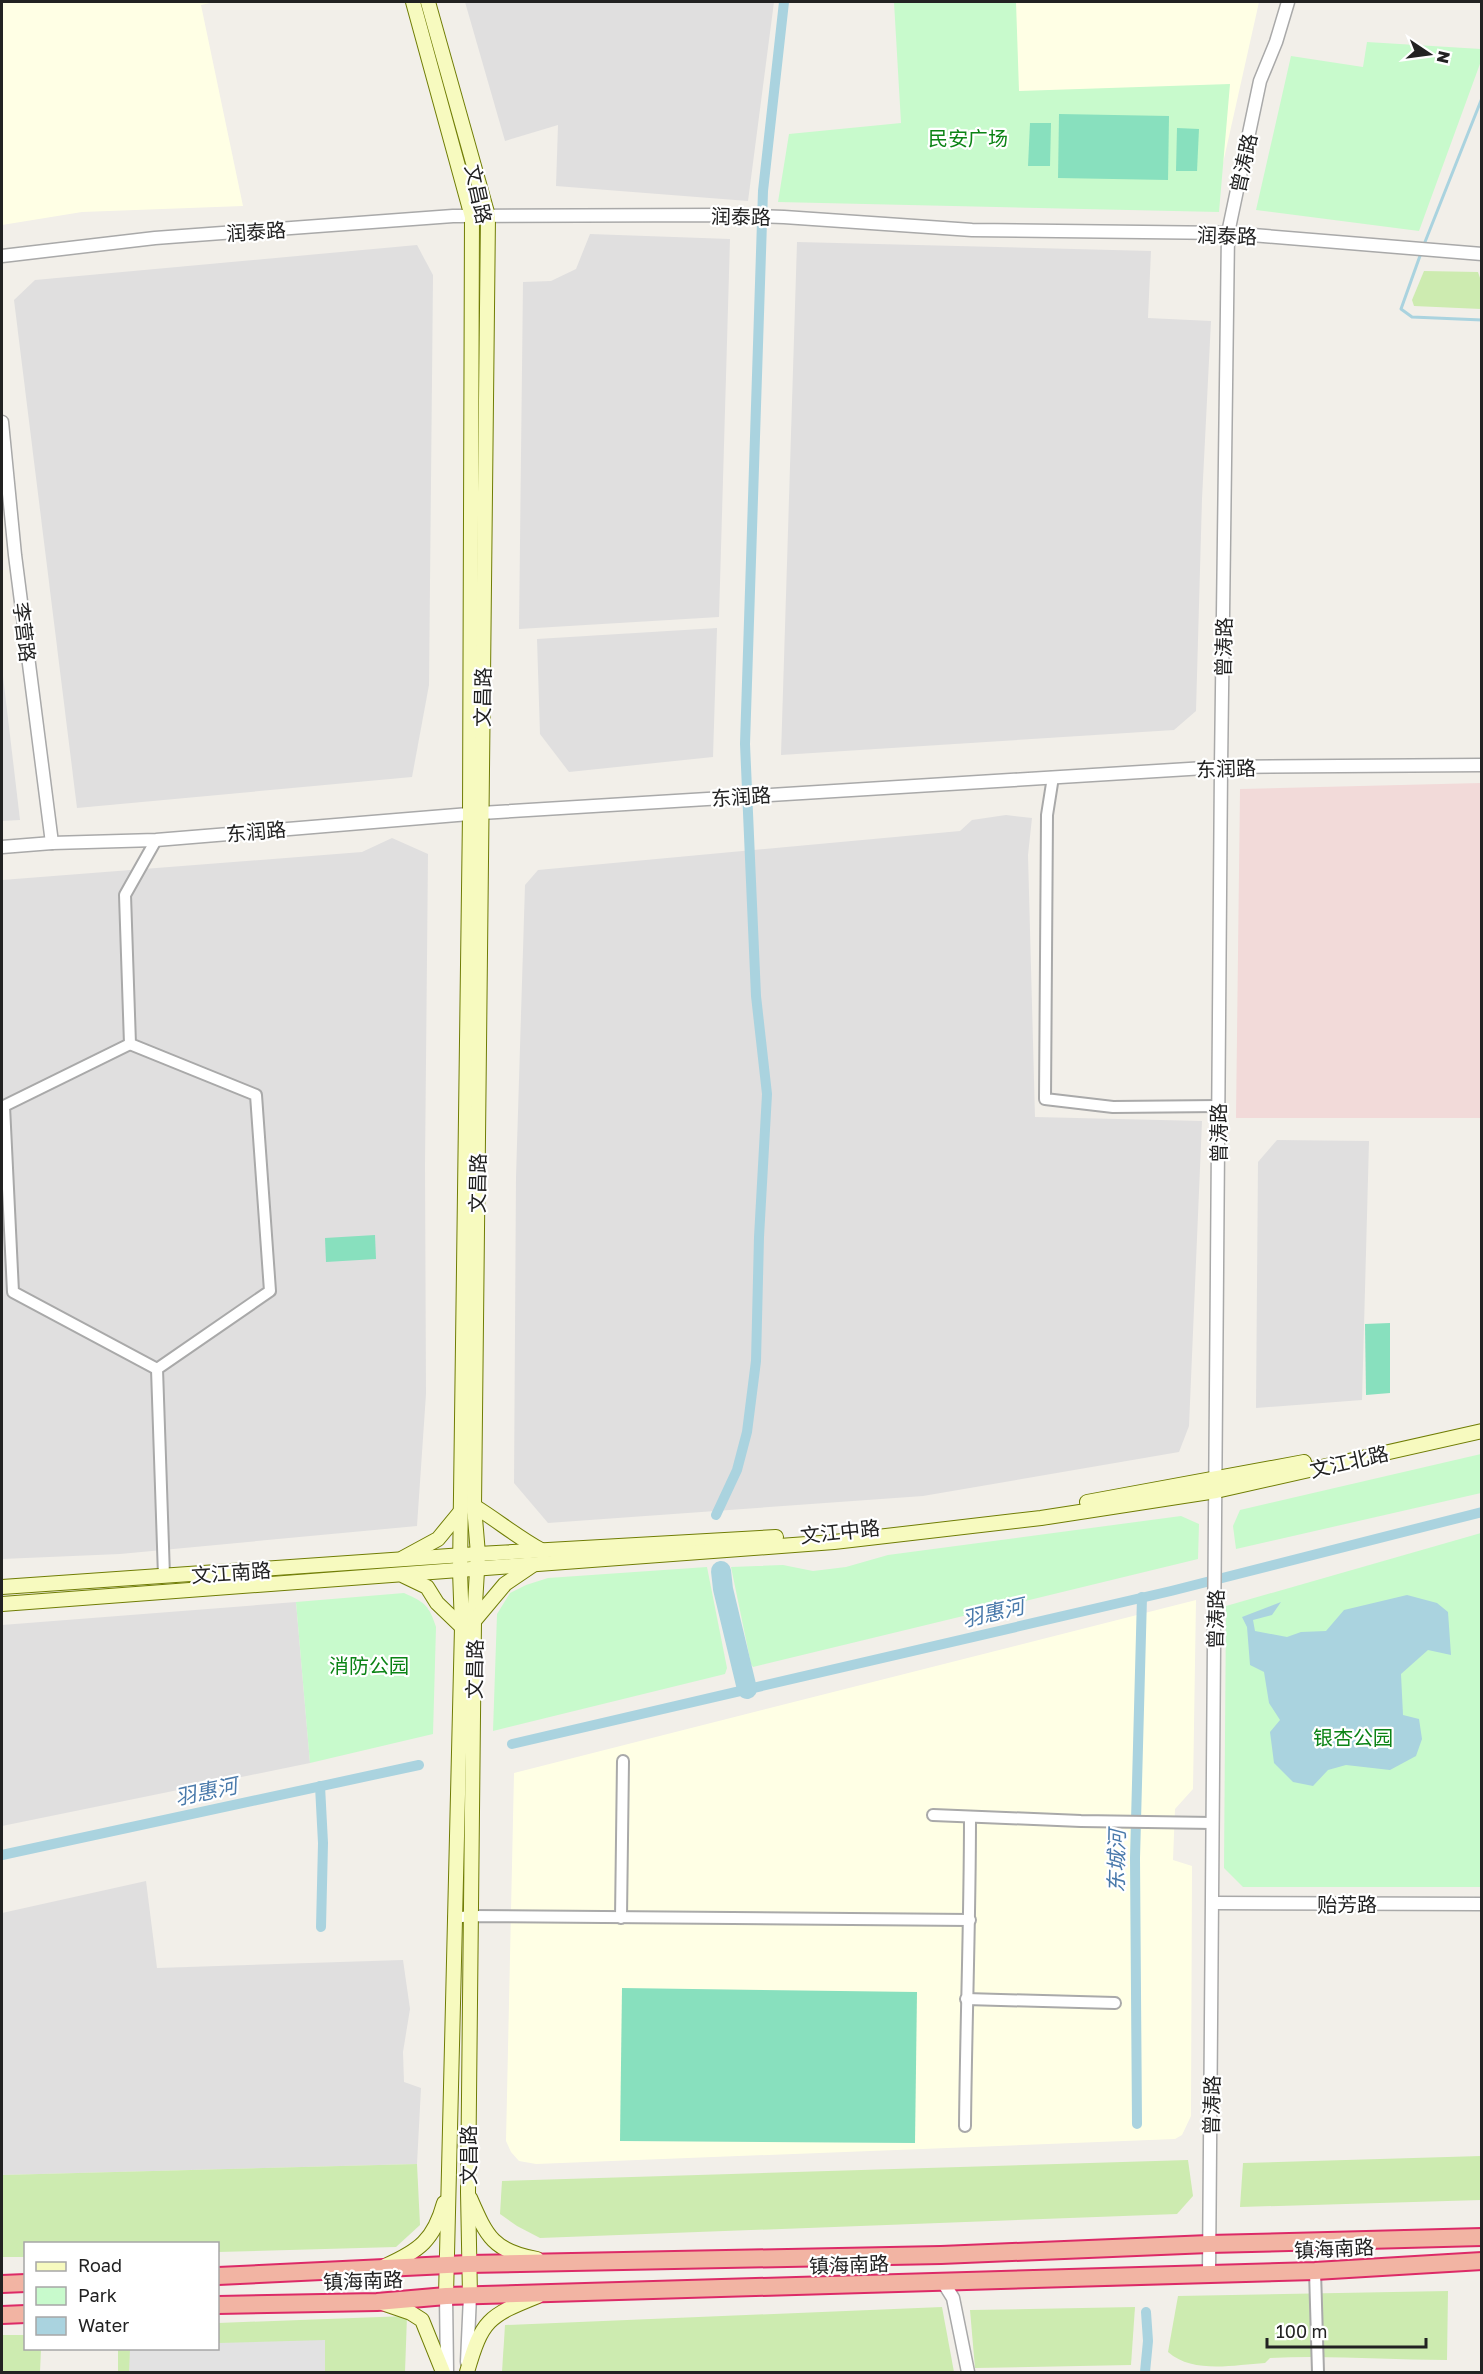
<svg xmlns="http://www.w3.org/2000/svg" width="1483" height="2374" viewBox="0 0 1483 2374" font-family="'Golos Text','Noto Sans SC',sans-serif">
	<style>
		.residential { fill: #e0dfdf }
		.commercial { fill: #f2dad9 }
		.education { fill: #ffffe5 }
		.grass { fill: #cdebb0 }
		.park { fill: #c8facc }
		.pitch { fill: #88e0be }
		.parking { fill: #e2e2e2 }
		.water { fill: #aad3df }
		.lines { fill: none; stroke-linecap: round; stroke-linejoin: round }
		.stream { stroke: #aad3df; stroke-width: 3 }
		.canal { stroke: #aad3df; stroke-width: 10 }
		.river { stroke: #aad3df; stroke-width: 20 }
		.minor-casing { stroke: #a9a9a9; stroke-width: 14 }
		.tertiary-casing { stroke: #a9a9a9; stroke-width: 15 }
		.secondary-casing { stroke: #707d05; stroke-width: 16 }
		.trunk-casing { stroke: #dc2a67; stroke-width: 20 }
		.minor { stroke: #fff; stroke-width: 10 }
		.tertiary { stroke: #fff; stroke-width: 12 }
		.secondary { stroke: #f7fabf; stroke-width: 14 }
		.trunk { stroke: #f2b4a3; stroke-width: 16 }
		.labels { text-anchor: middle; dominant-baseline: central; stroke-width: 4.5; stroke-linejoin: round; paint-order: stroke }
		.park-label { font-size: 20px; fill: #0c8416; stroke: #fff }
		.street-label { font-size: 20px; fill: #222; stroke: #fff }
		.water-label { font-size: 21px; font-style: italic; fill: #4a7aab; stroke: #fff }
	</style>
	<rect width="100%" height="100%" fill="#f2efe9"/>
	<g class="residential">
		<polygon points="465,2 774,2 748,201 556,186 558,125 505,141"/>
		<polygon points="590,234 730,239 719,617 519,629 523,282 551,281 576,269"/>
		<polygon points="797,242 1151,251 1148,318 1211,321 1202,499 1196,711 1174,730 781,755"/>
		<polygon points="417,245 433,275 429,685 412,777 77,808 14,300 35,280"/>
		<polygon points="717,628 713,757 569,772 540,734 537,639"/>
		<polygon points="2,668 20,820 2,821"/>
		<polygon points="1006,815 1032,818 1028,855 1035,1117 1202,1121 1189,1426 1179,1452 923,1496 548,1523 514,1483 516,1177 525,885 538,870 960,831 972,820"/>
		<polygon points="392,838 428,854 425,1166 426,1394 417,1526 120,1554 2,1559 2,880 362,852"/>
		<polygon points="1277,1140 1369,1141 1362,1400 1256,1408 1258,1162"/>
		<polygon points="296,1602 310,1763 2,1826 2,1625"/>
		<polygon points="146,1881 157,1968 403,1960 410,2009 403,2052 404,2082 421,2088 417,2164 2,2175 2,1913"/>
	</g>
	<polygon class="commercial" points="1481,783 1481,1118 1236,1118 1240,789"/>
	<g class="education">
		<polygon points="2,2 215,2 201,5 243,206 82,212 2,225"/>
		<polygon points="1011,2 1259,2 1215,199 986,200"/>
		<polygon points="1196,1600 1193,1789 1175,1809 1173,1860 1192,1866 1191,2116 1182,2135 1175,2139 536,2164 519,2161 511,2152 506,2141 514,1773"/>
	</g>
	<g class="grass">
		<polygon points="1424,271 1478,272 1481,281 1481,309 1414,306 1412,300"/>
		<polygon points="1481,2156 1481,2200 1240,2207 1243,2163"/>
		<polygon points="1188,2160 1193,2196 1177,2214 540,2238 517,2226 500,2214 502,2181"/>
		<polygon points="417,2164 420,2225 396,2247 218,2252 218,2244 26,2244 25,2257 2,2257 2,2175"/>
		<path d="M1448,2291L1447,2360C1388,2360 1329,2355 1270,2358L1265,2363C1233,2365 1193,2374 1168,2352L1178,2296Z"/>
		<polygon points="942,2307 954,2372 502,2372 505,2325"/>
		<polygon points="1135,2307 1131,2365 975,2368 970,2310"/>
		<polygon points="407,2316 405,2372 118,2372 118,2349 218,2348 218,2323"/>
		<polygon points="2,2335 25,2335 26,2348 41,2349 40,2372 2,2372"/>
	</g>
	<g class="park">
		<polygon points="894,2 1016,2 1019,91 1230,84 1219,212 778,202 789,134 901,123"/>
		<polygon points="1367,42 1481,49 1481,61 1419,231 1256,210 1291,56 1363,67"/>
		<polygon points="1481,1454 1481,1493 1236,1549 1233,1526 1240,1510"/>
		<polygon points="1181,1516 1199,1524 1198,1559 753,1667 751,1664 731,1567 783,1565 813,1571 846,1567 888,1555"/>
		<polygon points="1481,1533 1481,1887 1243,1887 1224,1868 1226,1606"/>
		<polygon points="707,1567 727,1668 725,1674 493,1731 497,1614 510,1593 526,1585 548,1578"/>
		<path d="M404,1593C425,1602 429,1606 436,1627L433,1734L310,1763L296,1602Z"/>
	</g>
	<g class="pitch">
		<polygon points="1059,114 1169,116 1168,180 1058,178"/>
		<polygon points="1030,123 1051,123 1050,166 1028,166"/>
		<polygon points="1177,128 1199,129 1197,171 1176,171"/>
		<polygon points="375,1235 376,1259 326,1262 325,1238"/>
		<polygon points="1390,1323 1390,1393 1366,1395 1365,1324"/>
		<polygon points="622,1988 917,1992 915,2143 620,2141"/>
	</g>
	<polygon class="parking" points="325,2340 325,2372 129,2372 130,2349 218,2348 218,2343"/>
	<polygon class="water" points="1407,1595 1437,1603 1448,1612 1451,1655 1428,1650 1401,1674 1403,1715 1419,1719 1422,1739 1416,1756 1390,1770 1346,1765 1328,1770 1313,1786 1293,1782 1274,1763 1270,1732 1280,1720 1269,1703 1264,1672 1250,1665 1247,1627 1242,1617 1281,1602 1272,1615 1253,1620 1255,1631 1287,1637 1301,1632 1326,1631 1344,1610"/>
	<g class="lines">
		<g class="stream">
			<polyline points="1423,247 1482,98"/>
			<polyline points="1421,253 1401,309 1412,317 1482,320"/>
		</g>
		<g class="canal">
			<polyline points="716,1515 737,1470 747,1432 756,1361 759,1237 767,1094 756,996 745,744 763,191 784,2"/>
			<polyline points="512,1744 1171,1591 1482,1512"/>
			<polyline points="320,1786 323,1843 321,1927"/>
			<polyline points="2,1855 419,1765"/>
			<polyline points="1137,2124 1135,1858 1142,1597"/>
			<polyline points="1145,2372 1148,2341 1146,2312"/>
		</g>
		<polyline class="river" points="721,1571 723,1589 747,1689"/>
		<g class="minor-casing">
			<g id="minor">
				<polyline points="1053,777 1047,815 1045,1099 1113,1107 1219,1106"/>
				<polyline points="156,840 125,895 130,1044 256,1095 270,1291 157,1369 164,1576"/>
				<polyline points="130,1044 4,1106 13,1292 157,1369"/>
				<polyline points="933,1815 1081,1821 1213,1823"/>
				<polyline points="454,1918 470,1916 970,1920"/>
				<polyline points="621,1918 623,1761"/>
				<polyline points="966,1999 1115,2003"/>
				<path d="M965,2126C966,2023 970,1920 970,1817"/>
				<polyline points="1315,2271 1318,2372"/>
			</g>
		</g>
		<g class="tertiary-casing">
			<g id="tertiary">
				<polyline points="2,256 155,238 453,216 725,215 784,217 972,230 1228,233 1482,254"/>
				<polyline points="2,422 15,555 52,843"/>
				<polyline points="2,847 52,843 156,840 481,813 1221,767 1482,765"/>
				<polyline points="1213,1903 1482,1904"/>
				<polyline points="1209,2273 1221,767 1228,233 1260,81 1276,42 1288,2"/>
				<polyline points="943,2282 953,2298 968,2372"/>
				<polyline points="446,2296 447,2372"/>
				<polyline points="467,2362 470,2296"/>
			</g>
		</g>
		<g class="secondary-casing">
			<g id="secondary">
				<polyline points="413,2 472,217 470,814 460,1571 462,1627 446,2296"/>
				<polyline points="428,2 488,216 474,1506 478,1554 474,1621 468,2192 470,2296"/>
				<polyline points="1087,1502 1304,1462"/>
				<path d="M474,1506C497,1520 517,1537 541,1550"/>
				<polyline points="403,1558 438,1539 461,1511"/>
				<polyline points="404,1576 427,1587 437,1603 462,1627"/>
				<polyline points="2,1587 478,1554 776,1537"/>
				<polyline points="2,1604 834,1542 1041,1518 1216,1491 1482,1431"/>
				<polyline points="474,1621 505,1584 533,1565"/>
				<path d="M470,2198C487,2237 493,2251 537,2259"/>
				<path d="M385,2266C419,2251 434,2240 444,2203"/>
				<polyline points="379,2302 411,2313 422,2320 443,2372"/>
				<path d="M467,2372C482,2320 488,2316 538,2296"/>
			</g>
		</g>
		<g class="trunk-casing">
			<g id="trunk">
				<polyline points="218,2276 468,2264 941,2255 1209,2244 1482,2237"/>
				<polyline points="2,2284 26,2283"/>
				<polyline points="218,2305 377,2302 446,2296 1315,2271 1482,2261"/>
				<polyline points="2,2315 26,2314"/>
			</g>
		</g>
		<use href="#minor" class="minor"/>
		<use href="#tertiary" class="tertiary"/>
		<use href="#secondary" class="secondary"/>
		<use href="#trunk" class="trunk"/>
	</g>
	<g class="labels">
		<g class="park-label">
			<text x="968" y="138">民安广场</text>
			<text x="369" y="1665">消防公园</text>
			<text x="1353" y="1737">银杏公园</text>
		</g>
		<g class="street-label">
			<text transform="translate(1243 163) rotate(-78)">曾涛路</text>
			<text transform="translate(479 194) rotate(78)">文昌路</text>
			<text transform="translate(741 216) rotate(1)">润泰路</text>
			<text transform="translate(256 231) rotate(-4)">润泰路</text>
			<text transform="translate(1227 235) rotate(2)">润泰路</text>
			<text transform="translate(25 632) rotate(83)">李营路</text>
			<text transform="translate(1223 647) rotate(-89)">曾涛路</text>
			<text transform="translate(482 697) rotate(-89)">文昌路</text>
			<text transform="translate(1226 768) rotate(-2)">东润路</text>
			<text transform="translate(741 796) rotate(-4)">东润路</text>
			<text transform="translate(256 831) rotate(-5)">东润路</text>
			<text transform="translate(1218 1133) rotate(-90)">曾涛路</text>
			<text transform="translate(477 1183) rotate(-89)">文昌路</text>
			<text transform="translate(1349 1461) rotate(-13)">文江北路</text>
			<text transform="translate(840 1531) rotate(-6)">文江中路</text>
			<text transform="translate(231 1572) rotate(-4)">文江南路</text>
			<text transform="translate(1215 1619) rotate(-89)">曾涛路</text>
			<text transform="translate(474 1669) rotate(-89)">文昌路</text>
			<text x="1347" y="1904">贻芳路</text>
			<text transform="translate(1211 2105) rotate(-89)">曾涛路</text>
			<text transform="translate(468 2155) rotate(-90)">文昌路</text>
			<text transform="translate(1334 2248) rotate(-3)">镇海南路</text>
			<text transform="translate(849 2264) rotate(-2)">镇海南路</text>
			<text transform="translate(363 2280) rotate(-2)">镇海南路</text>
		</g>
		<g class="water-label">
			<text transform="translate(993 1612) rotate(-13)">羽惠河</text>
			<text transform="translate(206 1791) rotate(-12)">羽惠河</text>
			<text transform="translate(1116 1861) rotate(-89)">东城河</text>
		</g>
	</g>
	<rect width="1483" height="2374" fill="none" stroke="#222222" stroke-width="6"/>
	<rect x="24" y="2242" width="195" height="108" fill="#ffffff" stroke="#a7a7a7" stroke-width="1.5"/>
	<rect x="36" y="2262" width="30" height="9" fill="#f7fabf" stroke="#a7a7a7" stroke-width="1.5"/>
	<text x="78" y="2272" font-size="18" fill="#222222">Road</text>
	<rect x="36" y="2287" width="30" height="18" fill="#c8facc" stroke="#a7a7a7" stroke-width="1.5"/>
	<text x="78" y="2302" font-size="18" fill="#222222">Park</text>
	<rect x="36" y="2317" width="30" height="18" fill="#aad3df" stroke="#a7a7a7" stroke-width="1.5"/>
	<text x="78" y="2332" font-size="18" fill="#222222">Water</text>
	<g transform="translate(1429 54) rotate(103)" stroke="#ffffff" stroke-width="4.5" paint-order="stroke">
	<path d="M0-4.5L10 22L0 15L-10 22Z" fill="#222222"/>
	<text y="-9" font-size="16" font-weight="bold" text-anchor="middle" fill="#222222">N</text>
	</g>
	<path d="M1267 2338v9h159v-9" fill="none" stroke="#222222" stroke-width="3"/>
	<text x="1276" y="2338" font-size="18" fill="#222222" stroke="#ffffff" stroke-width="4.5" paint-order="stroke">100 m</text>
</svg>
